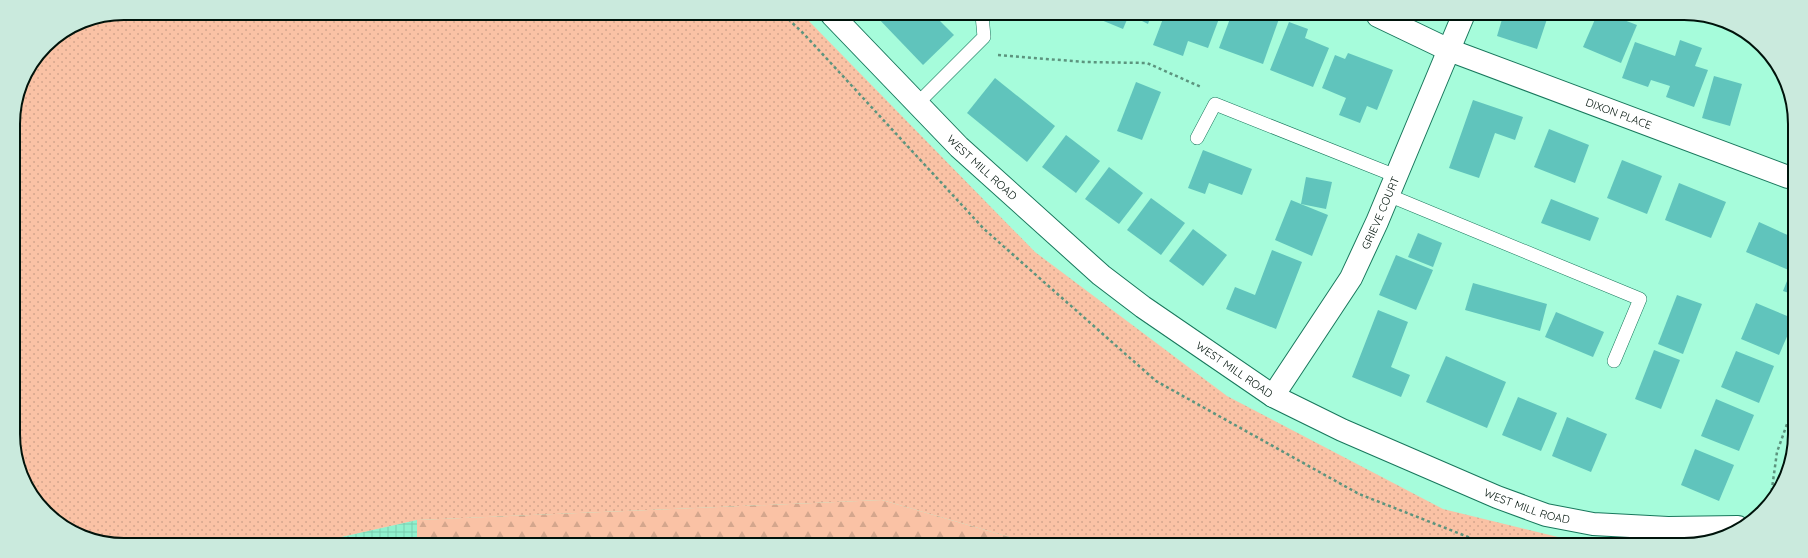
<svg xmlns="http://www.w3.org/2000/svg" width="1808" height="558" viewBox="0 0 1808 558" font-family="Quicksand,sans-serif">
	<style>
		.industrial { fill: url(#industrial-grid) }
		.grass { fill: url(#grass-dots) }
		.forest { fill: url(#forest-firs) }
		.building { fill: #60c4bc }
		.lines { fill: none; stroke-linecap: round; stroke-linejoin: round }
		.lane-casing { stroke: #18775c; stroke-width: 14 }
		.street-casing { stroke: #18775c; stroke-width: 24 }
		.path { stroke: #5c947e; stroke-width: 2.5; stroke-dasharray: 3 3; stroke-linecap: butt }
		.lane { stroke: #fff; stroke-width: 13 }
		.street { stroke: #fff; stroke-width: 22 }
		.labels { text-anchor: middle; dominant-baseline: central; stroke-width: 3.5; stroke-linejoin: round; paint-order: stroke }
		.street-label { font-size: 11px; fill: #00130b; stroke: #dcfdef }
		.rim { fill: none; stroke: #00130b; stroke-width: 2 }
	</style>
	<defs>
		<pattern id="industrial-grid" width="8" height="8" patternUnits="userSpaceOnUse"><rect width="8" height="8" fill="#90f1ce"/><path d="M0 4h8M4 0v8" fill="none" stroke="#7aceb0"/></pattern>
		<pattern id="grass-dots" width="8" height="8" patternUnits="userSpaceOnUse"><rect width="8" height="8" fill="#fac2a5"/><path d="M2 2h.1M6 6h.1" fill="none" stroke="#d4a68d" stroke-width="1.8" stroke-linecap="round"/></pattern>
		<pattern id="forest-firs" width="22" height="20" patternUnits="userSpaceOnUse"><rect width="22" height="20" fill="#fac2a5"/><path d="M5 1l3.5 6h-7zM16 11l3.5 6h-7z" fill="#d4a68d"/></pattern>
	</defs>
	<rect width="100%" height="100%" fill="#a6fcdb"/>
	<polygon class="industrial" points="417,520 417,542 319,542"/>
	<polygon class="grass" points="124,13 803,15 1035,252 1227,396 1443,509 1591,545 1030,543 882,500 417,520 319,542 95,541 41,507 15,456 13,117 22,81 46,45 81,21"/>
	<polygon class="forest" points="882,500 1030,543 417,542 417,520"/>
	<g class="building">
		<polygon points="875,15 934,15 954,35 923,65"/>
		<polygon points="1095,15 1129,15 1123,29 1094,17"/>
		<polygon points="1130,15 1151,15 1148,24"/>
		<polygon points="1164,16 1220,16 1208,48 1188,41 1183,56 1153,45"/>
		<polygon points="1231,16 1280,16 1263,64 1219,48"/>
		<polygon points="1503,16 1548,16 1537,49 1497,36"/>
		<polygon points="1596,17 1616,17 1637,25 1621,63 1583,47"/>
		<polygon points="1289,22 1308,29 1305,38 1329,48 1313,87 1270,70"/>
		<polygon points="1680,40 1702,48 1695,66 1708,70 1694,107 1666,97 1670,86 1651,80 1648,87 1622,78 1635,42 1675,56"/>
		<polygon points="1348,53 1393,70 1377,110 1367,106 1360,123 1339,115 1346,98 1322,88 1335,55 1345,59"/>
		<polygon points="1714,76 1742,84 1730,126 1702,118"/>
		<polygon points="995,78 1055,126 1027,162 967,113"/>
		<polygon points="1136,82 1161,92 1142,140 1117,131"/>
		<polygon points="1473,100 1523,117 1515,140 1495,133 1479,178 1449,168"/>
		<polygon points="1549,129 1589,145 1575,183 1534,167"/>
		<polygon points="1066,135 1100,161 1076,193 1042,167"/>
		<polygon points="1203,150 1252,169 1242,195 1209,183 1205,194 1188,188"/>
		<polygon points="1622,160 1662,176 1647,214 1607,198"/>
		<polygon points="1109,167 1143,193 1119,224 1085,199"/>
		<polygon points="1306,177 1332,182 1326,209 1301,204"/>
		<polygon points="1679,183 1726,202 1711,238 1665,220"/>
		<polygon points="1151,198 1185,223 1161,255 1127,230"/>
		<polygon points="1551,199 1599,218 1590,241 1541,223"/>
		<polygon points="1291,200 1328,215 1312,256 1275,240"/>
		<polygon points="1759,222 1792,237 1792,294 1783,291 1791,271 1746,252"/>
		<polygon points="1193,229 1227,255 1203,286 1169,261"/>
		<polygon points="1418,233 1442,243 1433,267 1408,257"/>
		<polygon points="1272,250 1302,262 1276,329 1226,309 1235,287 1255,295"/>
		<polygon points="1396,255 1433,270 1416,310 1379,295"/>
		<polygon points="1473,283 1547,304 1540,331 1465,310"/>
		<polygon points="1677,295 1702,304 1683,354 1658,344"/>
		<polygon points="1756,303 1792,318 1792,325 1779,355 1741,339"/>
		<polygon points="1378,310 1408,322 1391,367 1410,375 1401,397 1352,377"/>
		<polygon points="1556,312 1604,332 1593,357 1545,337"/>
		<polygon points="1654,350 1680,360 1661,409 1635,399"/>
		<polygon points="1736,351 1774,366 1759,403 1721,387"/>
		<polygon points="1446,356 1506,382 1487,428 1426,402"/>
		<polygon points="1518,397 1557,413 1541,451 1502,435"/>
		<polygon points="1716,399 1754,415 1739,451 1701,436"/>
		<polygon points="1567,417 1607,434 1591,472 1552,456"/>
		<polygon points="1695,449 1734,465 1719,501 1681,485"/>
	</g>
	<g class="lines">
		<g class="lane-casing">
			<g id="lane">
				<polyline points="917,104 984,37 982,15"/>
				<polyline points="1197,138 1215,104 1396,176"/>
				<polyline points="1388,195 1640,299 1614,361"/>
			</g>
		</g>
		<g class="street-casing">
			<g id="street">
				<path id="s1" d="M832,15L959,147L1101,275L1143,307L1273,396L1342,430L1497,497L1546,515L1593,524L1668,528L1738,527"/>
				<path id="s2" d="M1378,16L1449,50L1788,177"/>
				<path id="s3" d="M1273,396L1351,278L1377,222L1463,16"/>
			</g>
		</g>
		<g class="path">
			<polyline points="784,15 804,34 984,229 1156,381 1359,494 1486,544"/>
			<polyline points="998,55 1084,62 1147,63 1201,87"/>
			<polyline points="1770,503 1777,452 1791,413"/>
		</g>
		<use href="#lane" class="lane"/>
		<use href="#street" class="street"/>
	</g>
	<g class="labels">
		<g class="street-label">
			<text stroke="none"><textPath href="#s2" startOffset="260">DIXON PLACE</textPath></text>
			<text stroke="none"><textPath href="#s1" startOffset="214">WEST MILL ROAD</textPath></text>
			<text stroke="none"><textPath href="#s3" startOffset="213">GRIEVE COURT</textPath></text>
			<text stroke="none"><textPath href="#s1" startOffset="538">WEST MILL ROAD</textPath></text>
			<text stroke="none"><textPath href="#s1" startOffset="862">WEST MILL ROAD</textPath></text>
		</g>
	</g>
	<path d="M0 0H1808V558H0ZM124 20H1684A104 104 0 0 1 1788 124V434A104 104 0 0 1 1684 538H124A104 104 0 0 1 20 434V124A104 104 0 0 1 124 20Z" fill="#caeadd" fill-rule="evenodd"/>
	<path class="rim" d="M124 20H1684A104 104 0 0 1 1788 124V434A104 104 0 0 1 1684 538H124A104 104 0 0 1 20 434V124A104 104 0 0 1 124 20Z"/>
</svg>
